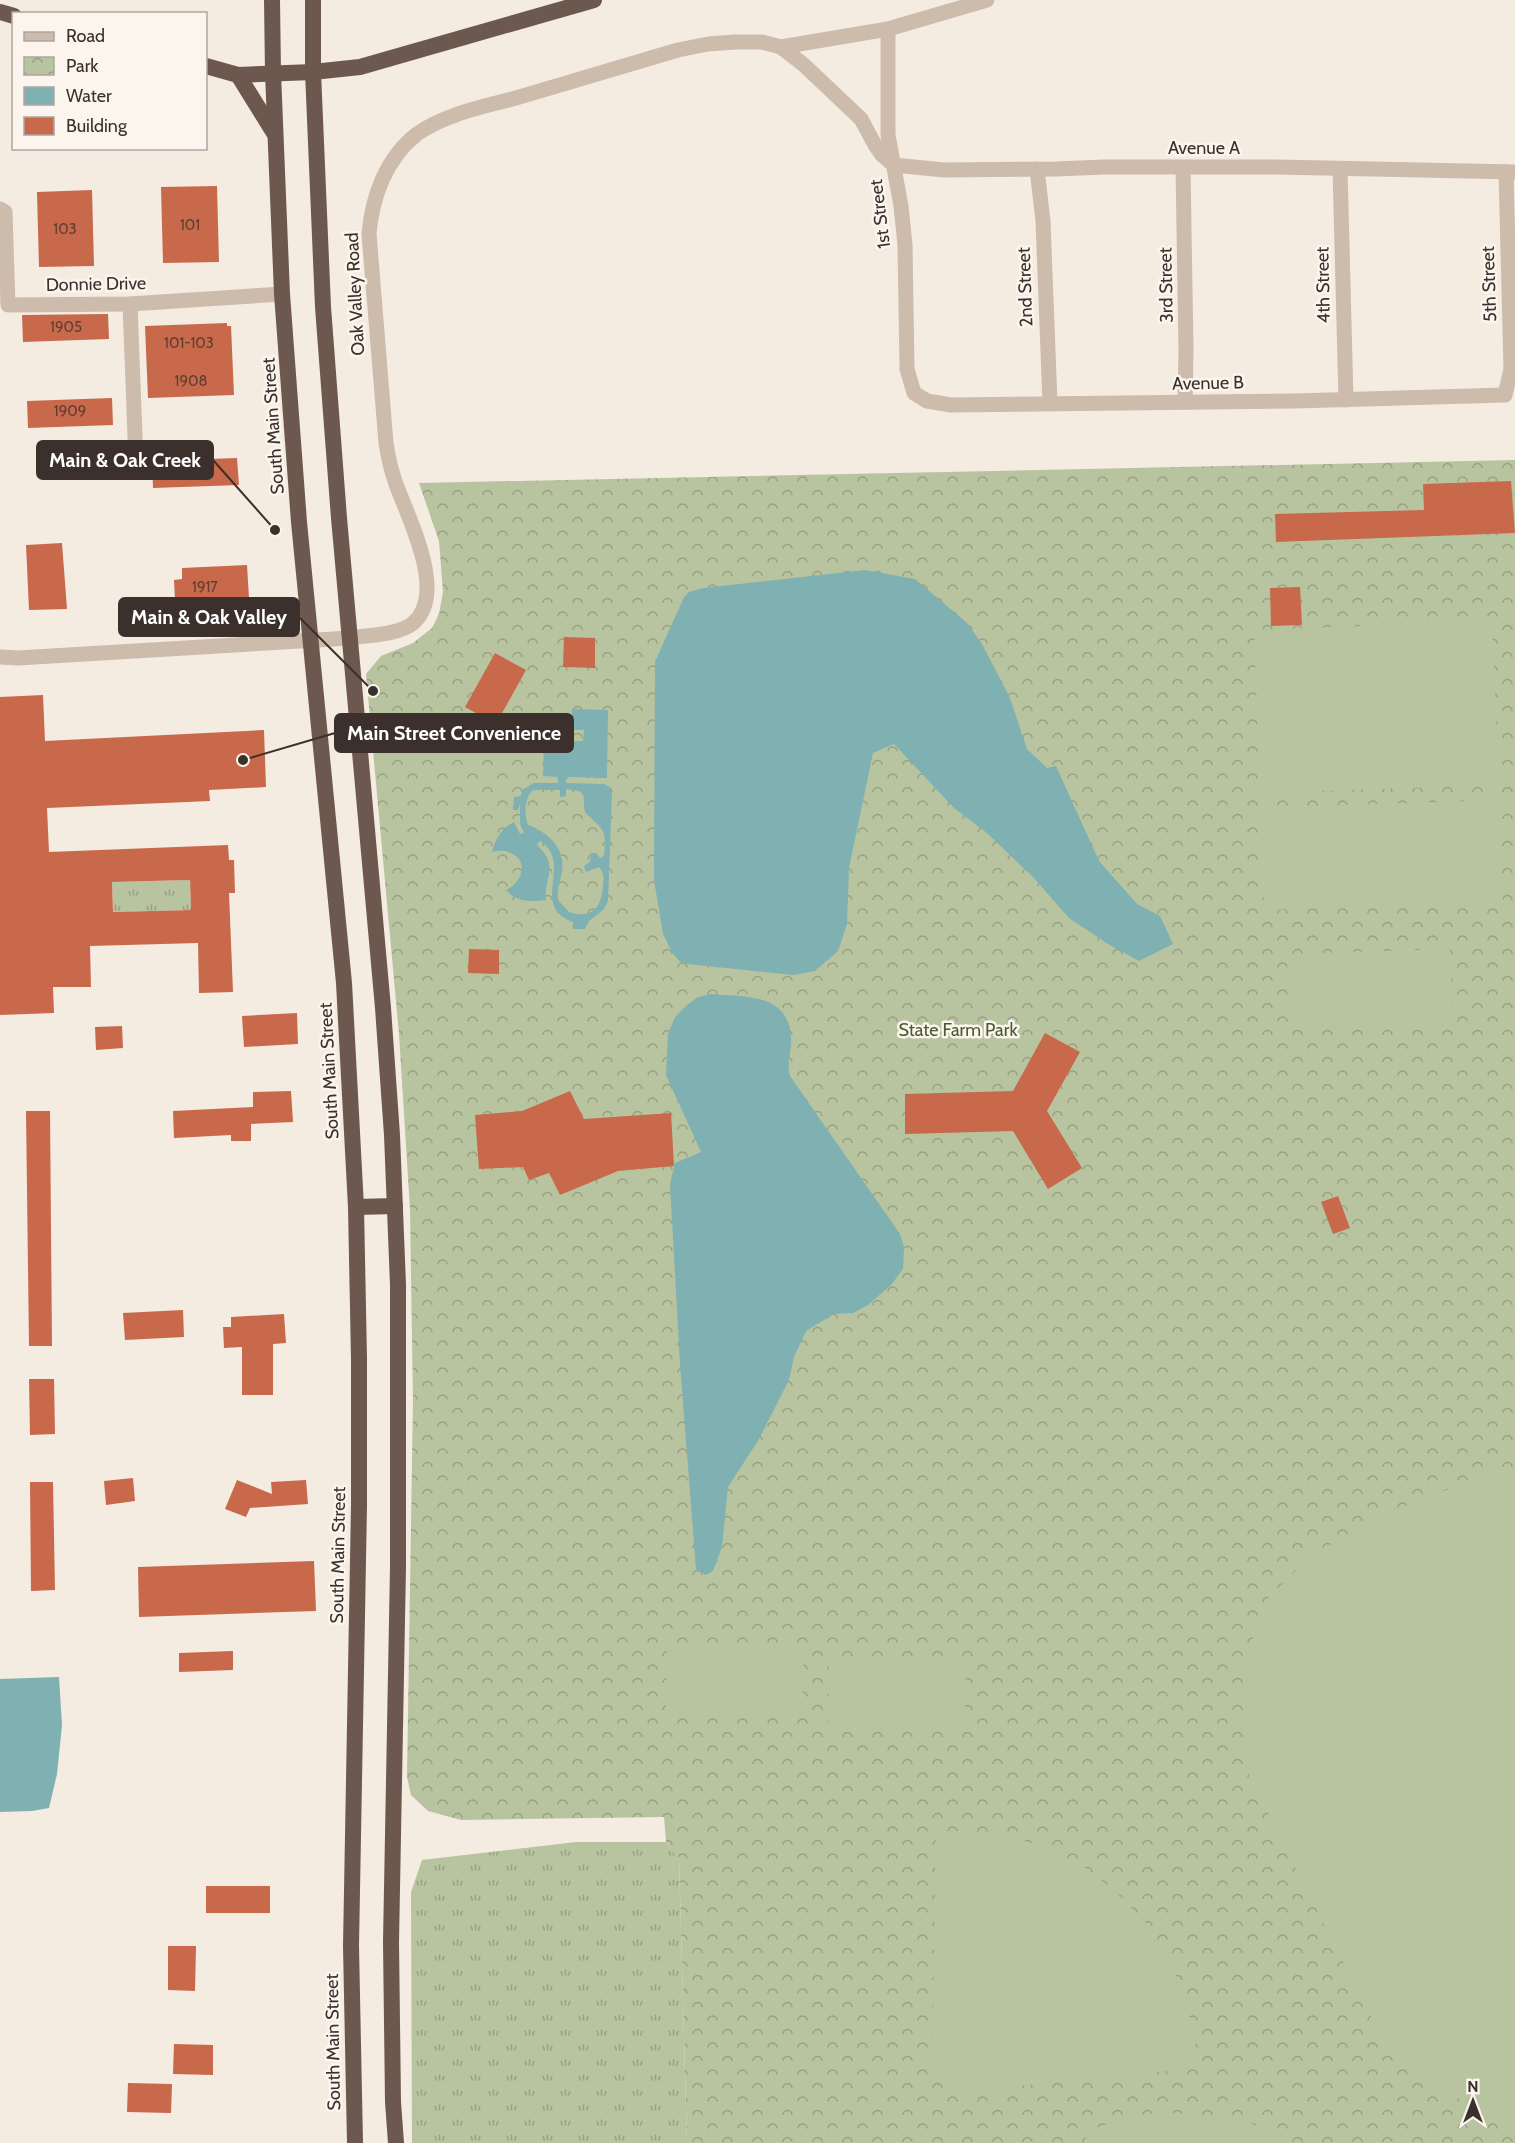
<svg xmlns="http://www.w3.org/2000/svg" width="1515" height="2143" viewBox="0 0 1515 2143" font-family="Cabin,sans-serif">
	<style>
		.grass { fill: url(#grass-tufts) }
		.park { fill: url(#park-crowns) }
		.pitch { fill: #b8c4a0 }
		.water { fill: #7fb0b2; fill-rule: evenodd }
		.building { fill: #c8694b; fill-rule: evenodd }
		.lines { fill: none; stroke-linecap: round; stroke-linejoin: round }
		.minor { stroke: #cdbbac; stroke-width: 15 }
		.trunk { stroke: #6c584f; stroke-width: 16 }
		.labels { text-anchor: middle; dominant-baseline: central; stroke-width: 5; stroke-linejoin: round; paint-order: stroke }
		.number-label { font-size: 15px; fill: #5e3e33 }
		.street-label { font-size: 18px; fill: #3b302b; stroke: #fbf5ee }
		.park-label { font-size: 18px; fill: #4a5a2e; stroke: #fbf5ee }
		.leader { fill: none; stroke: #3b302b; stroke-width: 2 }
		.callout-dot { fill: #3b302b; stroke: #fbf5ee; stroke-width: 2 }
		.callout { fill: #3b302b; stroke: #3b302b; stroke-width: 2 }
		.callout-label { font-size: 20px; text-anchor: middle; font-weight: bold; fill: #fff }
	</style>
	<defs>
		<pattern id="grass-tufts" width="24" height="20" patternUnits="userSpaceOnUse" patternTransform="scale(1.5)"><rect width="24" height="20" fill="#b8c4a0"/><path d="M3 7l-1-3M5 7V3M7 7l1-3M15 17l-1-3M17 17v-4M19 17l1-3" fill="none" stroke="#97a083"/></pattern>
		<pattern id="park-crowns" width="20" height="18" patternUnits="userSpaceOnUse" patternTransform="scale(1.5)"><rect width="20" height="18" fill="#b8c4a0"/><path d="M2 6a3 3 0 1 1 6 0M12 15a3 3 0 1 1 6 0" fill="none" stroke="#97a083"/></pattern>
	</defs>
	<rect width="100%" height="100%" fill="#f4ebe1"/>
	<g class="grass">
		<polygon points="190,880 191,910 113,912 112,882"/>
		<polygon points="576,1842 666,1842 679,1859 687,2143 412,2143 411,1892 422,1860"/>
	</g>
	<polygon class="park" points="1515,460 1515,2143 687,2143 679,1859 666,1842 664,1817 461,1820 428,1811 411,1795 407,1777 413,1400 410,1209 399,1034 366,674 381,656 413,643 432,628 439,614 443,592 439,541 419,483"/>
	<g class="pitch">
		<polygon points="1492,621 1499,785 1260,793 1254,630"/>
		<polygon points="1500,800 1503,902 1264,910 1261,808"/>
		<polygon points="1450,949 1453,1025 1290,1030 1287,954"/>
		<polygon points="1515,1471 1515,2120 1447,2094 1383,2040 1249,1776 1244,1713 1246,1659 1265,1601 1314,1553 1405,1506 1490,1473"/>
		<polygon points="667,1643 804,1646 802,1714 666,1711"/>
		<polygon points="829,1661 966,1664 964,1732 828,1729"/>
		<polygon points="936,1830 1001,1834 1038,1845 1083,1866 1116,1892 1149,1926 1170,1960 1194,2030 1198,2068 950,2093 932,2075"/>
		<polygon points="1184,2113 1234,2118 1274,2132 1294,2143 1087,2143 1083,2131 1146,2114"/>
	</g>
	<g class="water">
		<polygon points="865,570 915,579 967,623 982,644 1010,698 1027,749 1047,768 1056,766 1099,861 1137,904 1160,916 1173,944 1139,961 1108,944 1069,918 1033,877 987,833 954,808 894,744 873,753 849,868 847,924 838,951 815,971 794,975 688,964 679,961 672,952 663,934 654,880 655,662 684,597 689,592 703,588"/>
		<path d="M572,709L608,710L607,778L567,777L566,783L604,784L610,787L612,793L608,901L604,909L589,921L585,929H573V922C528,905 575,864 540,841L537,845C560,867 544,875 546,900C532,902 516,902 506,890C524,882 529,858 508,852C503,850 497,851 492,852C495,839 502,828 514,822L520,834L524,833L520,824V804L518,810H513L514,797L521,796L522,790L534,783H558V777L543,776L544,741H583L584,730H572ZM566,789C589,791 582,795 585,812C603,831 607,827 604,856L600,858L596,853H591L590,862L584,866L586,872L599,867C604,873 604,877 603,885C602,906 593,920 569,912L558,900C557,890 559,885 561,876C568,851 550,833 528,825C524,814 524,798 533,790H560V797L566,796Z"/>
		<path d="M711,994C746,997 789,993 791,1038C792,1052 786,1063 790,1076L900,1234L904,1247L903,1269L891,1285L868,1305L853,1313L834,1314L806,1331L794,1357L789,1380L759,1439L728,1487L722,1547L713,1571L706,1575L696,1569L680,1364L670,1184L675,1163L701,1152L666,1075L668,1034L675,1017L687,1005L698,997Z"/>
		<polygon points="59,1677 62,1725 57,1774 49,1808 32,1811 0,1812 0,1679"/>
	</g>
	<g class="building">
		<polygon points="217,186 219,262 163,263 161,187"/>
		<polygon points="92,190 94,266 39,267 37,192"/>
		<polygon points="108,314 109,339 23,342 22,315"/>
		<polygon points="227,323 227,326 231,326 234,395 148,398 145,326"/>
		<polygon points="112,398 113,425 28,428 27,401"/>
		<polygon points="237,458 239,485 153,488 152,461"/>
		<polygon points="1511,481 1515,533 1276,542 1275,514 1424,510 1423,484"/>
		<polygon points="62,543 67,609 29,610 26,545"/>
		<polygon points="247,565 249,598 175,600 174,580 182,579 182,568"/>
		<polygon points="1300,587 1302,625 1271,626 1270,588"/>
		<polygon points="564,637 595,638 595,668 563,667"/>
		<polygon points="495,653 526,670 496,724 465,707"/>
		<path d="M43,695L45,741L264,730L266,787L209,790L210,801L47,808L49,852L228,845L229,860H234L235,893H229L233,992L199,993L198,943L90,946L91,987H53L54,1013L0,1015V697ZM190,880L191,910L113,912L112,882Z"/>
		<polygon points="469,949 499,950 499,974 468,973"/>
		<polygon points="297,1013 298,1044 244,1047 242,1016"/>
		<polygon points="122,1026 123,1048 96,1050 95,1027"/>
		<polygon points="1045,1033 1080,1052 1047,1111 1082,1168 1048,1189 1013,1131 905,1134 905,1094 1013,1091"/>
		<polygon points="291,1091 293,1122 251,1124 251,1141 231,1141 231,1135 174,1138 173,1111 253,1107 253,1092"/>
		<polygon points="570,1091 584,1119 671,1113 674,1166 618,1171 560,1195 549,1173 529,1180 523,1167 479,1169 475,1115 522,1111"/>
		<polygon points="26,1111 50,1111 52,1346 29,1346"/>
		<polygon points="1338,1196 1350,1228 1333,1234 1321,1202"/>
		<polygon points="183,1310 184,1337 125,1340 123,1313"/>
		<polygon points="284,1314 286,1343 273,1344 273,1395 242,1395 242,1347 224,1348 223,1327 231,1327 231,1317"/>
		<polygon points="29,1379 54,1379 55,1434 30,1435"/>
		<polygon points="133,1478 135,1501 106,1505 104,1481"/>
		<polygon points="237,1480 272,1494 271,1482 306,1480 308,1504 250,1508 246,1517 225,1509"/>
		<polygon points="30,1482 53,1482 55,1590 31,1591"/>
		<polygon points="314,1561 316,1611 139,1617 138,1567"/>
		<polygon points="233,1651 233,1670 179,1672 179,1653"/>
		<rect x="206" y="1886" width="64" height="27"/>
		<polygon points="168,1946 196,1946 195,1991 168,1990"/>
		<polygon points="174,2044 213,2045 213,2075 173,2074"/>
		<polygon points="128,2083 172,2084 171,2113 127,2112"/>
	</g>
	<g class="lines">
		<g class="minor">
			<polyline points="888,29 888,135 901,206 905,245 907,369 914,393 927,401 951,405 1295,401 1505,395 1511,369 1506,172"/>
			<polyline points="781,47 804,65 861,119 875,145 882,155 894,165 944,170 1056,169 1104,167 1278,167 1515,172"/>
			<polyline points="1183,168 1186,349 1185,402"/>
			<polyline points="1037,169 1043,221 1050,403"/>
			<polyline points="1340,169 1346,400"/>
			<polyline points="0,209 5,212 8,305 130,304 282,294"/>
			<polyline points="130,304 136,462"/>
			<path d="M0,657L18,658L350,638C368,635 393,635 409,626C451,599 408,518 396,484C391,470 388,457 386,443L369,234C372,197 386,158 417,134C445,114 483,107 516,98C570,82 624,66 678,50L708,44L735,42H762L781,47L888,29L987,0"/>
		</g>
		<g class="trunk">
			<polyline points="272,0 273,73 282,294 299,522 344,983 356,1207 359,1359 359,1505 351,1946 355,2143"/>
			<polyline points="313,0 313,72 323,307 339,518 383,1008 392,1135 398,1285 398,1567 391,1942 393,2102 396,2143"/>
			<polyline points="0,12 14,16"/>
			<polyline points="206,66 238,75 313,72 360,67 594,0"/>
			<polyline points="238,75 274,133"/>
			<polyline points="356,1207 395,1206"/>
		</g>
	</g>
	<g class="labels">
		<g class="number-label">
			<text x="190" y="225">101</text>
			<text x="65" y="229">103</text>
			<text x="66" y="327">1905</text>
			<text x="189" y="343">101-103</text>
			<text x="191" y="381">1908</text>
			<text x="70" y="411">1909</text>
			<text x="205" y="587">1917</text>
		</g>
		<g class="street-label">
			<text x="1204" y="148">Avenue A</text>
			<text transform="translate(880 214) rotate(-97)">1st Street</text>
			<text transform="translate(96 284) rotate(-1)">Donnie Drive</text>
			<text transform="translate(1489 284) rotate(-92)">5th Street</text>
			<text transform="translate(1166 285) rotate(-91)">3rd Street</text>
			<text transform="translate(1323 285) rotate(-91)">4th Street</text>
			<text transform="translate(1025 287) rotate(-92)">2nd Street</text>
			<text transform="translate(355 294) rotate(-93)">Oak Valley Road</text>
			<text transform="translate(1208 383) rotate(-1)">Avenue B</text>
			<text transform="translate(273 426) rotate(-94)">South Main Street</text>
			<text transform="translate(329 1071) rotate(-93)">South Main Street</text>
			<text transform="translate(338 1555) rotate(-89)">South Main Street</text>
			<text transform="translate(333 2042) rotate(-91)">South Main Street</text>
		</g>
		<g class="park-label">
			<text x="958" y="1030">State Farm Park</text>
		</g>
	</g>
	<path class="leader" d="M275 530L213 460M373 691L299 617M243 760L335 733"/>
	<g class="callout-dot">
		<circle cx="275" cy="530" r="6"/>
		<circle cx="373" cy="691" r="6"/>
		<circle cx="243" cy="760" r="6"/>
	</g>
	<g class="callout">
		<rect x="37" y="441" width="176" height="38" rx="6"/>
		<rect x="119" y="598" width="180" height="38" rx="6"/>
		<rect x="335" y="714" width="238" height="38" rx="6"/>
	</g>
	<g class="callout-label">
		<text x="125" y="467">Main &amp; Oak Creek</text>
		<text x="209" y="624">Main &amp; Oak Valley</text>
		<text x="454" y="740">Main Street Convenience</text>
	</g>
	<rect x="12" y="12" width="195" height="138" fill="#fbf5ee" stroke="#aea6a0" stroke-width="1.5"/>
	<rect x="24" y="32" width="30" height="9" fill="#cdbbac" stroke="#aea6a0" stroke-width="1.5"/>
	<text x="66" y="42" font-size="18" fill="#3b302b">Road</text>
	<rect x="24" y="57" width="30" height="18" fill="url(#park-crowns)" stroke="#aea6a0" stroke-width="1.5"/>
	<text x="66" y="72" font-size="18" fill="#3b302b">Park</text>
	<rect x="24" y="87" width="30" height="18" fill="#7fb0b2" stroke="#aea6a0" stroke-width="1.5"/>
	<text x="66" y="102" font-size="18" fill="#3b302b">Water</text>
	<rect x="24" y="117" width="30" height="18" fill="#c8694b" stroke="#aea6a0" stroke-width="1.5"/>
	<text x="66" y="132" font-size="18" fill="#3b302b">Building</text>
	<g transform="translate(1473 2101)" stroke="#fbf5ee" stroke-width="4.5" paint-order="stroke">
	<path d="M0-4.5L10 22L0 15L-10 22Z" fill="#3b302b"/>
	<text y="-9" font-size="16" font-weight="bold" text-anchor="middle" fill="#3b302b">N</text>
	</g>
</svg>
